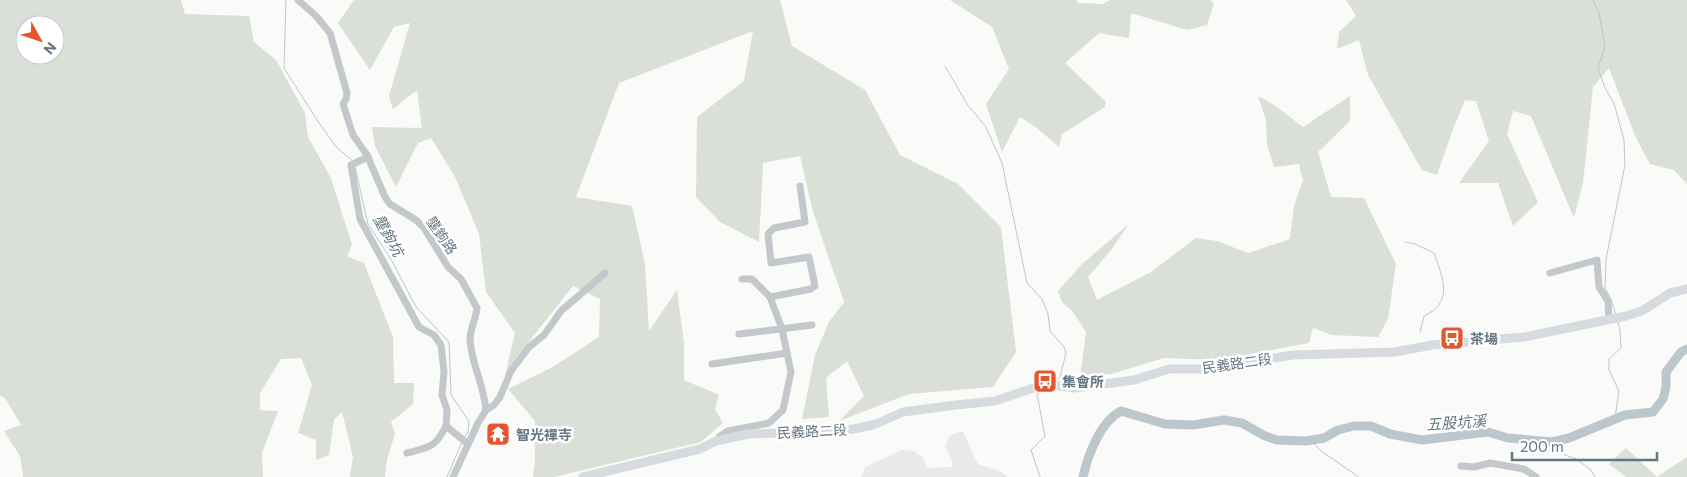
<svg xmlns="http://www.w3.org/2000/svg" width="1687" height="477" viewBox="0 0 1687 477" font-family="Commissioner,'Noto Sans TC',sans-serif">
	<style>
		.built { fill: #e8e9e9 }
		.green { fill: #dadfd7; fill-rule: evenodd }
		.lines { fill: none; stroke-linecap: round; stroke-linejoin: round }
		.stream { stroke: #bbc7cb; stroke-width: 1 }
		.river { stroke: #bbc7cb; stroke-width: 9 }
		.minor { stroke: #c3c8cc; stroke-width: 7 }
		.major { stroke: #d6dbdf; stroke-width: 9 }
		.labels { text-anchor: middle; dominant-baseline: central; stroke-width: 5; stroke-linejoin: round; paint-order: stroke }
		.street-label { font-size: 14px; fill: #657683; stroke: #fff }
		.poi-label { font-size: 14px; font-weight: bold; fill: #657683; stroke: #fff; text-anchor: start }
		.water-label { font-size: 15px; font-style: italic; fill: #60757c; stroke: #fff }
	</style>
	<rect width="100%" height="100%" fill="#fafaf8"/>
	<polygon class="built" points="963,431 976,461 978,464 1002,472 1007,477 861,477 865,467 887,457 901,450 913,451 922,456 927,468 951,467 953,464 945,445 951,435"/>
	<g class="green">
		<path d="M0,0H181L185,14L249,16L254,42L276,60L305,113L308,137L331,178L352,245L347,256L364,263L393,337L394,383H414L413,404L391,422L395,434L387,459L385,477H350L353,457L342,412L334,420L329,455L316,460V440L298,433L312,385L301,358L281,359L260,393V410L278,411L262,453L263,477H23L20,456L4,431L21,425L5,398L0,396ZM25,25H55V55H25Z"/>
		<polygon points="354,0 780,0 792,46 865,90 900,155 958,184 1001,227 1016,352 993,387 909,394 839,421 864,396 847,361 826,378 829,417 802,419 815,355 829,322 844,302 813,212 800,156 763,163 759,242 720,222 696,197 697,117 744,81 753,31 619,83 576,197 632,206 645,264 649,331 677,290 684,343 684,380 719,395 715,409 723,423 701,442 554,477 533,477 535,460 535,421 508,389 551,368 599,337 600,299 573,286 516,358 507,377 505,376 515,333 486,292 479,234 455,177 431,138 418,143 396,187 375,146 372,127 422,128 417,90 393,109 389,96 410,23 394,27 370,70 338,23"/>
		<polygon points="950,0 1077,0 1077,3 1103,4 1110,0 1210,0 1214,3 1207,25 1187,30 1131,13 1129,38 1099,33 1065,63 1106,102 1105,107 1062,134 1059,147 1037,128 1020,117 1002,152 986,104 1009,69 992,27"/>
		<polygon points="1346,0 1687,0 1687,184 1674,170 1650,164 1636,138 1609,68 1593,87 1583,183 1574,218 1531,116 1513,111 1507,134 1538,202 1513,226 1498,183 1459,183 1489,141 1476,101 1465,100 1453,129 1437,175 1422,170 1368,75 1359,40 1337,49 1339,32 1356,16"/>
		<polygon points="1258,96 1273,104 1303,127 1350,96 1350,121 1318,152 1331,197 1364,198 1396,264 1388,319 1378,337 1331,335 1313,328 1309,343 1218,360 1164,358 1111,374 1080,377 1086,332 1073,312 1062,302 1058,291 1082,264 1129,224 1111,250 1088,277 1097,300 1151,272 1196,238 1217,241 1248,253 1290,239 1294,206 1303,180 1299,164 1274,167 1267,145 1266,120"/>
		<polygon points="1626,448 1657,477 1687,457 1687,477 1626,477 1609,464"/>
	</g>
	<g class="lines">
		<g class="stream">
			<polyline points="286,0 284,68 319,123 337,148 353,161"/>
			<polyline points="1593,0 1599,13 1605,47 1598,68 1605,88 1614,103 1624,140 1625,165 1606,259 1605,288 1611,299 1616,315"/>
			<polyline points="945,66 967,104 986,127 1002,163 1027,283 1042,299 1048,314 1050,331 1064,347 1066,353 1060,377 1054,382"/>
			<polyline points="355,167 368,224 392,261 416,307 449,342 451,395 469,421 468,432 465,437"/>
			<path d="M1405,242L1415,244L1434,253C1443,278 1454,302 1424,316L1420,332"/>
			<polyline points="1615,418 1619,391 1609,370 1609,359 1621,348 1620,330 1618,322"/>
			<polyline points="1311,440 1321,451 1359,477"/>
			<polyline points="1556,441 1565,455 1576,459 1590,469 1595,477"/>
			<polyline points="447,477 462,442"/>
			<polyline points="1040,477 1031,450 1045,436 1037,394 1044,389"/>
		</g>
		<path class="river" d="M1083,477C1088,455 1100,422 1121,411L1165,424L1193,425L1224,420L1242,423L1265,436L1277,440L1306,441L1324,438L1338,430L1354,426H1371L1390,434L1422,440L1488,432L1508,438L1552,442L1569,438L1625,415L1653,412L1663,399L1666,387V372L1681,352L1687,349"/>
		<g class="minor">
			<path d="M298,0L316,16L330,33L347,93L346,99L343,104L353,135L367,155L385,197L390,204L416,220L424,228L448,267L461,279L477,308C476,319 470,329 470,339C471,363 484,385 486,410L478,423L453,477"/>
			<polyline points="368,157 351,165 360,219 419,327 434,335 441,345 444,372 442,395 447,410 446,426 468,444"/>
			<polyline points="1550,273 1597,260 1599,287 1608,301 1609,320"/>
			<polyline points="770,297 811,289 815,286 809,257 771,263 768,234 774,228 805,222 800,186"/>
			<polyline points="739,334 812,325"/>
			<polyline points="712,364 787,353"/>
			<polyline points="486,410 494,405 500,397 511,371 529,347 544,335 561,311 605,273"/>
			<polyline points="717,441 719,437 728,431 769,423 783,410 791,372 782,329 770,297 752,279 742,279"/>
			<path d="M407,453C430,447 435,448 446,426"/>
			<polyline points="1461,466 1474,467 1490,463 1524,469 1536,477"/>
		</g>
		<polyline class="major" points="583,477 700,449 716,441 748,434 840,431 859,428 876,424 903,412 956,405 995,401 1045,384 1074,388 1134,380 1169,369 1210,369 1293,355 1395,352 1432,345 1524,337 1626,316 1642,311 1670,293 1687,289"/>
	</g>
	<defs>
		<g id="bus-square" transform="scale(1.25)"><rect x="-9" y="-9" width="18" height="18" rx="4" fill="#e4572e" stroke="#fff"/><path d="M-5-6H5V4H4V6H2V4H-2V6H-4V4H-5ZM-3.5-4V0h7V-4ZM-3.5 1.2v1.5H-2V1.2ZM2 1.2v1.5H3.5V1.2Z" fill="#fff"/></g>
		<g id="temple-square" transform="scale(1.25)"><rect x="-9" y="-9" width="18" height="18" rx="4" fill="#e4572e" stroke="#fff"/><path d="M0-6L5-2H3V0L6.5 2.5H4V6H1.5V3h-3V6H-4V2.5H-6.5L-3 0V-2H-5Z" fill="#fff"/></g>
	</defs>
	<g fill-rule="evenodd">
		<use href="#bus-square" x="1452" y="338"/>
		<use href="#bus-square" x="1045" y="381"/>
		<use href="#temple-square" x="498" y="434"/>
	</g>
	<g class="labels">
		<g class="street-label">
			<text transform="translate(442 235) rotate(55)">壟鉤路</text>
			<text transform="translate(1237 363) rotate(-8)">民義路二段</text>
			<text transform="translate(812 431) rotate(-3)">民義路二段</text>
		</g>
		<g class="poi-label">
			<text x="1470" y="338">茶場</text>
			<text x="1062" y="381">集會所</text>
			<text x="516" y="434">智光禪寺</text>
		</g>
		<g class="water-label">
			<text transform="translate(389 235) rotate(61)">壟鉤坑</text>
			<text transform="translate(1456 422) rotate(-4)">五股坑溪</text>
		</g>
	</g>
	<g transform="translate(40 40) rotate(130)"><circle r="24" fill="#ffffff" stroke="#c1c8cd"/>
	<path d="M0-4L9 19L0 12L-9 19Z" fill="#e4572e"/>
	<text y="-8" font-size="14" font-weight="bold" text-anchor="middle" fill="#657683">N</text>
	</g>
	<path d="M1512 452v8h145v-8" fill="none" stroke="#657683" stroke-width="2.5"/>
	<text x="1520" y="452" font-size="15" fill="#657683" stroke="#ffffff" stroke-width="4" paint-order="stroke">200 m</text>
</svg>
